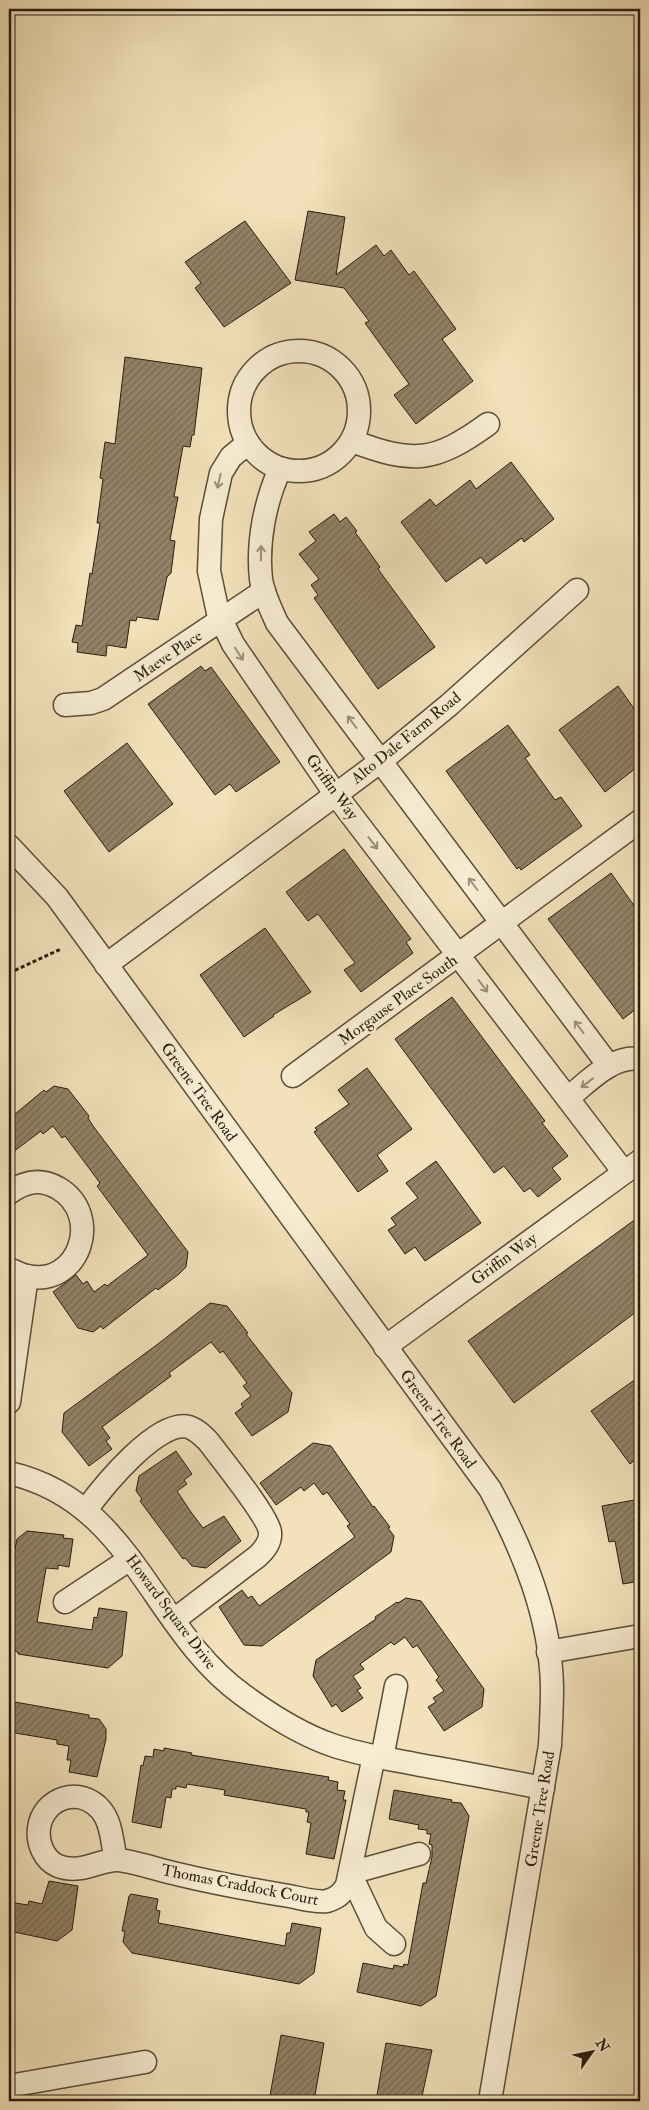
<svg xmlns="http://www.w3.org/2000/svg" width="649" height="2110" viewBox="0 0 649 2110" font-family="'IM FELL Double Pica',serif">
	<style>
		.building { fill: url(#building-hatch); stroke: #291d0f }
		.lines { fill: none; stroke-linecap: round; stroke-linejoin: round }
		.minor-casing { stroke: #5b4e3a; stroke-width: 25 }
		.path { stroke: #291d0f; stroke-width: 3; stroke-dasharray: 4 2.5; stroke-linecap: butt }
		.minor { stroke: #f7ecd2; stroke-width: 22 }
		.oneway { stroke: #9a8f7a }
		.labels { text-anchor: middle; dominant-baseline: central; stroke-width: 5; stroke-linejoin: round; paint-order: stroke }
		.street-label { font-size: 16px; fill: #291d0f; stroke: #f7ecd2 }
	</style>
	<defs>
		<pattern id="building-hatch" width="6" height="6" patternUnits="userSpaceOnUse" patternTransform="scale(1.25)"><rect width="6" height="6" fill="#928368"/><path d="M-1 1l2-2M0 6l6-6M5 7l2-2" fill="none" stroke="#776b54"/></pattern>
	</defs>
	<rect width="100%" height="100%" fill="#f2e1ba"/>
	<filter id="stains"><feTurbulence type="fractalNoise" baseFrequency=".004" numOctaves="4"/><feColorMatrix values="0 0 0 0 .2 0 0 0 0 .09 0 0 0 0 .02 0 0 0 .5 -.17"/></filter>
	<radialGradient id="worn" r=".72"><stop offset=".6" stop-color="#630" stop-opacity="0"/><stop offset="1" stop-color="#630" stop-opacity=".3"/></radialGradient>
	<g class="building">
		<polygon points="308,211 345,217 336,275 376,245 384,256 391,250 409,275 414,271 456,329 442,339 473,381 416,424 394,395 409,384 365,323 369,321 344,288 295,280"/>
		<polygon points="245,221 291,283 224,327 195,288 201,283 185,262"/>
		<polygon points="125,357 202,368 194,435 192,435 190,447 183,446 174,497 178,497 170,540 175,541 171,573 167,577 158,620 137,617 136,621 130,620 126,648 107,645 106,656 77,652 78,643 72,642 76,625 82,626 90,573 92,574 100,523 97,523 103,479 100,478 105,442 115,444"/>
		<polygon points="511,462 554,519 524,542 522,538 486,564 481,557 446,582 401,522 430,499 436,506 470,480 476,489"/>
		<polygon points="334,514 340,522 346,517 357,531 355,532 380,567 378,569 435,647 378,689 314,598 318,595 311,585 319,579 299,554 316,541 309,532"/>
		<polygon points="201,666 205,671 211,667 280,762 236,792 230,784 215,795 148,704"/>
		<polygon points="618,686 640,717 640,765 605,792 559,730"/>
		<polygon points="508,725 530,755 525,758 555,800 561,797 582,826 521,870 519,867 517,869 446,771"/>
		<polygon points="127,743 173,804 109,852 64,791"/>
		<polygon points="344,849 411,939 406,942 413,953 361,992 344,970 355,963 318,914 308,921 286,892"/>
		<polygon points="611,873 640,914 640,1006 623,1019 548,919"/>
		<polygon points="265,928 311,992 273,1015 274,1016 244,1037 200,975"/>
		<polygon points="452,997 545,1121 542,1123 568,1156 552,1168 561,1179 538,1197 530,1188 524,1192 504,1166 494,1173 395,1039"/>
		<polygon points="367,1068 412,1129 377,1155 388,1171 358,1192 314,1132 317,1130 315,1128 349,1104 338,1090"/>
		<polygon points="54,1086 68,1089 89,1116 88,1118 93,1126 188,1252 186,1267 179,1274 158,1290 156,1288 103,1329 101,1326 93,1332 78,1328 53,1292 76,1275 83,1284 87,1281 94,1292 105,1284 107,1286 148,1255 97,1186 100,1183 65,1136 62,1138 53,1126 43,1134 41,1131 9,1155 9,1119 44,1090 46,1092"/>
		<polygon points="436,1161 481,1223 425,1261 415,1247 405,1254 388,1230 396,1225 391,1218 418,1198 406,1183"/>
		<polygon points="640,1216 640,1309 514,1403 468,1341"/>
		<polygon points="210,1303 227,1306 248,1333 246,1334 292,1393 288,1412 252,1436 235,1413 243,1407 241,1404 251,1396 243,1386 247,1383 223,1351 220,1353 211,1342 169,1373 171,1376 102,1427 110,1438 106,1441 112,1449 89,1466 62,1432 64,1413 158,1344"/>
		<polygon points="640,1376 640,1456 630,1464 591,1411"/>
		<polygon points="313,1443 331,1446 373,1507 374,1506 390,1527 388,1528 394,1536 391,1552 262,1646 244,1645 219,1607 242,1590 248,1598 252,1596 259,1606 355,1537 347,1526 350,1524 327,1492 323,1495 314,1483 304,1491 301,1487 276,1505 260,1483"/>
		<polygon points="176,1451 192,1474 184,1480 187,1484 177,1491 191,1512 203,1528 224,1516 241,1541 206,1568 192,1566 185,1558 183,1559 140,1501 142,1499 136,1491 139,1476"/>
		<polygon points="640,1499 640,1581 623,1584 615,1541 609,1542 602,1506"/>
		<polygon points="27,1531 64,1535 63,1538 73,1539 69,1567 58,1565 58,1569 46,1568 37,1622 92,1630 94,1617 97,1618 99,1608 127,1612 122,1656 108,1668 18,1654 18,1652 9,1650 9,1584 14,1549 15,1549 17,1539"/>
		<polygon points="406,1598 421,1601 484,1689 482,1707 444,1731 428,1707 436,1702 433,1698 444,1691 436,1680 439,1677 417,1645 413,1648 405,1637 394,1645 391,1642 360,1664 364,1669 353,1676 361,1688 357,1690 363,1698 342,1712 336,1704 332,1707 313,1676 316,1660 376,1619 375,1617 397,1602 398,1603"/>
		<polygon points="9,1701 89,1715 89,1718 99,1719 106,1729 106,1739 97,1777 69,1772 71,1760 67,1760 69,1746 57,1744 57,1740 9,1732"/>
		<polygon points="164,1748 192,1753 191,1755 329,1777 328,1780 338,1782 337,1790 345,1791 343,1800 346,1800 334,1859 306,1854 311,1823 307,1822 309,1812 306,1812 306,1809 224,1795 225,1790 187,1784 186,1788 176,1786 176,1789 172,1789 171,1798 166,1797 161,1828 132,1822 141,1765 143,1766 145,1756 153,1757 154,1749 164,1751"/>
		<polygon points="394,1790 452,1800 451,1802 461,1803 469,1816 436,1996 421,2006 357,1992 363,1963 393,1969 394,1965 403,1967 404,1964 408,1965 423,1883 426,1883 432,1857 432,1845 429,1844 431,1834 427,1834 427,1830 418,1829 419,1825 389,1819"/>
		<polygon points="49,1881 78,1886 72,1930 57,1941 9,1931 9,1902 28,1905 29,1901 42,1904"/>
		<polygon points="131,1894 158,1899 156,1910 160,1911 158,1923 285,1946 287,1933 290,1933 292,1923 321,1928 314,1973 299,1984 132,1953 123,1942 125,1931 122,1931 129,1896"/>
		<polygon points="281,2035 324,2043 314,2101 269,2101"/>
		<polygon points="386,2043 432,2050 421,2101 376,2101"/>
	</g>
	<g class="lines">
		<g class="minor-casing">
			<g id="minor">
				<circle cx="299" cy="411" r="60"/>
				<path d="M352,441C413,464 434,463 488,424"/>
				<polyline points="248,443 231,457 221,473 211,519 209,571 218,613 233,644 336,795 623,1171"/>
				<path d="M280,469C265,502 257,542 261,579C263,594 271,609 277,623L609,1066"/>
				<polyline points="65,705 91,703 103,699 264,591"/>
				<path d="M9,846L57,897L490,1489C523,1550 551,1617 552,1688C552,1707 551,1726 550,1745L490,2101"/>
				<polyline points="106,965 381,761 449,705 577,590"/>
				<polyline points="293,1076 640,821"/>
				<path d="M568,1098C588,1082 612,1055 640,1059"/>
				<path d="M9,1193C25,1181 40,1178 58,1188C104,1215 79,1288 27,1276C21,1275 14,1271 9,1269"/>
				<polyline points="385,1347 640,1161"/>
				<polyline points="9,1402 27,1276"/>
				<path d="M9,1473C133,1501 151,1629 243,1695C269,1714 300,1734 332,1745C360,1755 391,1759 420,1765C461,1772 502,1780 543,1788"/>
				<path d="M86,1510C102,1488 158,1418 189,1427C197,1430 202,1435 208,1441C220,1457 268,1516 270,1532C271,1542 265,1549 258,1556L174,1620"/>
				<polyline points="65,1602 130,1559"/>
				<polyline points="548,1652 640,1636"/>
				<polyline points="382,1758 396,1686"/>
				<path d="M116,1860C112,1844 112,1823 101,1810C80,1785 43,1798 39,1828C37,1843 44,1860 58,1866C82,1875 100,1859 118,1860C137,1862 158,1870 177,1874C214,1883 252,1890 289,1896C300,1898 316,1903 327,1901C337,1898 342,1894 347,1885L374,1756"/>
				<polyline points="394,1944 376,1928 350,1873 419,1854"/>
				<polyline points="9,2086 145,2062"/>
			</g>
		</g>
		<polyline class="path" points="9,973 61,949"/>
		<use href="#minor" class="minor"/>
	</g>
	<defs><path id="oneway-shaft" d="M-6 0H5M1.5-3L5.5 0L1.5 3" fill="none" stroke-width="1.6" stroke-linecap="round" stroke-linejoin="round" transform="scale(1.25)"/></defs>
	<g class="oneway">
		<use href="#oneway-shaft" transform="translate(219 481) rotate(103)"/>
		<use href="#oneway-shaft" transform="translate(261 553) rotate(-89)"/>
		<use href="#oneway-shaft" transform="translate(239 654) rotate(57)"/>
		<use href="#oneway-shaft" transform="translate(352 722) rotate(-127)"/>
		<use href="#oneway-shaft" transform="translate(373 843) rotate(52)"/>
		<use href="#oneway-shaft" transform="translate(473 884) rotate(-127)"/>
		<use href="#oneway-shaft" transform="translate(483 986) rotate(53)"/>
		<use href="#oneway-shaft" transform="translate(579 1027) rotate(-127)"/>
		<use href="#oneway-shaft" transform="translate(587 1083) rotate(142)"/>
	</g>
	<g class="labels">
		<g class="street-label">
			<text transform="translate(168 656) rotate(-34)">Maeve Place</text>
			<text transform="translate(406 738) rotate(-39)">Alto Dale Farm Road</text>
			<text transform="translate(332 787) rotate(54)">Griffin Way</text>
			<text transform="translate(398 1000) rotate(-36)">Morgause Place South</text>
			<text transform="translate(199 1092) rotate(54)">Greene Tree Road</text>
			<text transform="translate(504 1259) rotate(-36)">Griffin Way</text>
			<text transform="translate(438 1419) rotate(54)">Greene Tree Road</text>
			<text transform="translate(171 1612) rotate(53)">Howard Square Drive</text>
			<text transform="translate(540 1809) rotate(-81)">Greene Tree Road</text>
			<text transform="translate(240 1885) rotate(11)">Thomas Craddock Court</text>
		</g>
	</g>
	<rect width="649" height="2110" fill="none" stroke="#f2e1ba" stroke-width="30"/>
	<rect x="10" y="10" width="629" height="2090" fill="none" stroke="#291d0f" stroke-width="2.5"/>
	<rect x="15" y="15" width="619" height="2080" fill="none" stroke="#291d0f"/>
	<g transform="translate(592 2052) rotate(57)" stroke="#f7ecd2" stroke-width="4" paint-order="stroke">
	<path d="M0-4L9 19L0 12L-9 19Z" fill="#291d0f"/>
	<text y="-8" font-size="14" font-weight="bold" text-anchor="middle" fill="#291d0f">N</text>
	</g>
	<rect width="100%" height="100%" filter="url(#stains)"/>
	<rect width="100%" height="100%" fill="url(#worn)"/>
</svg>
